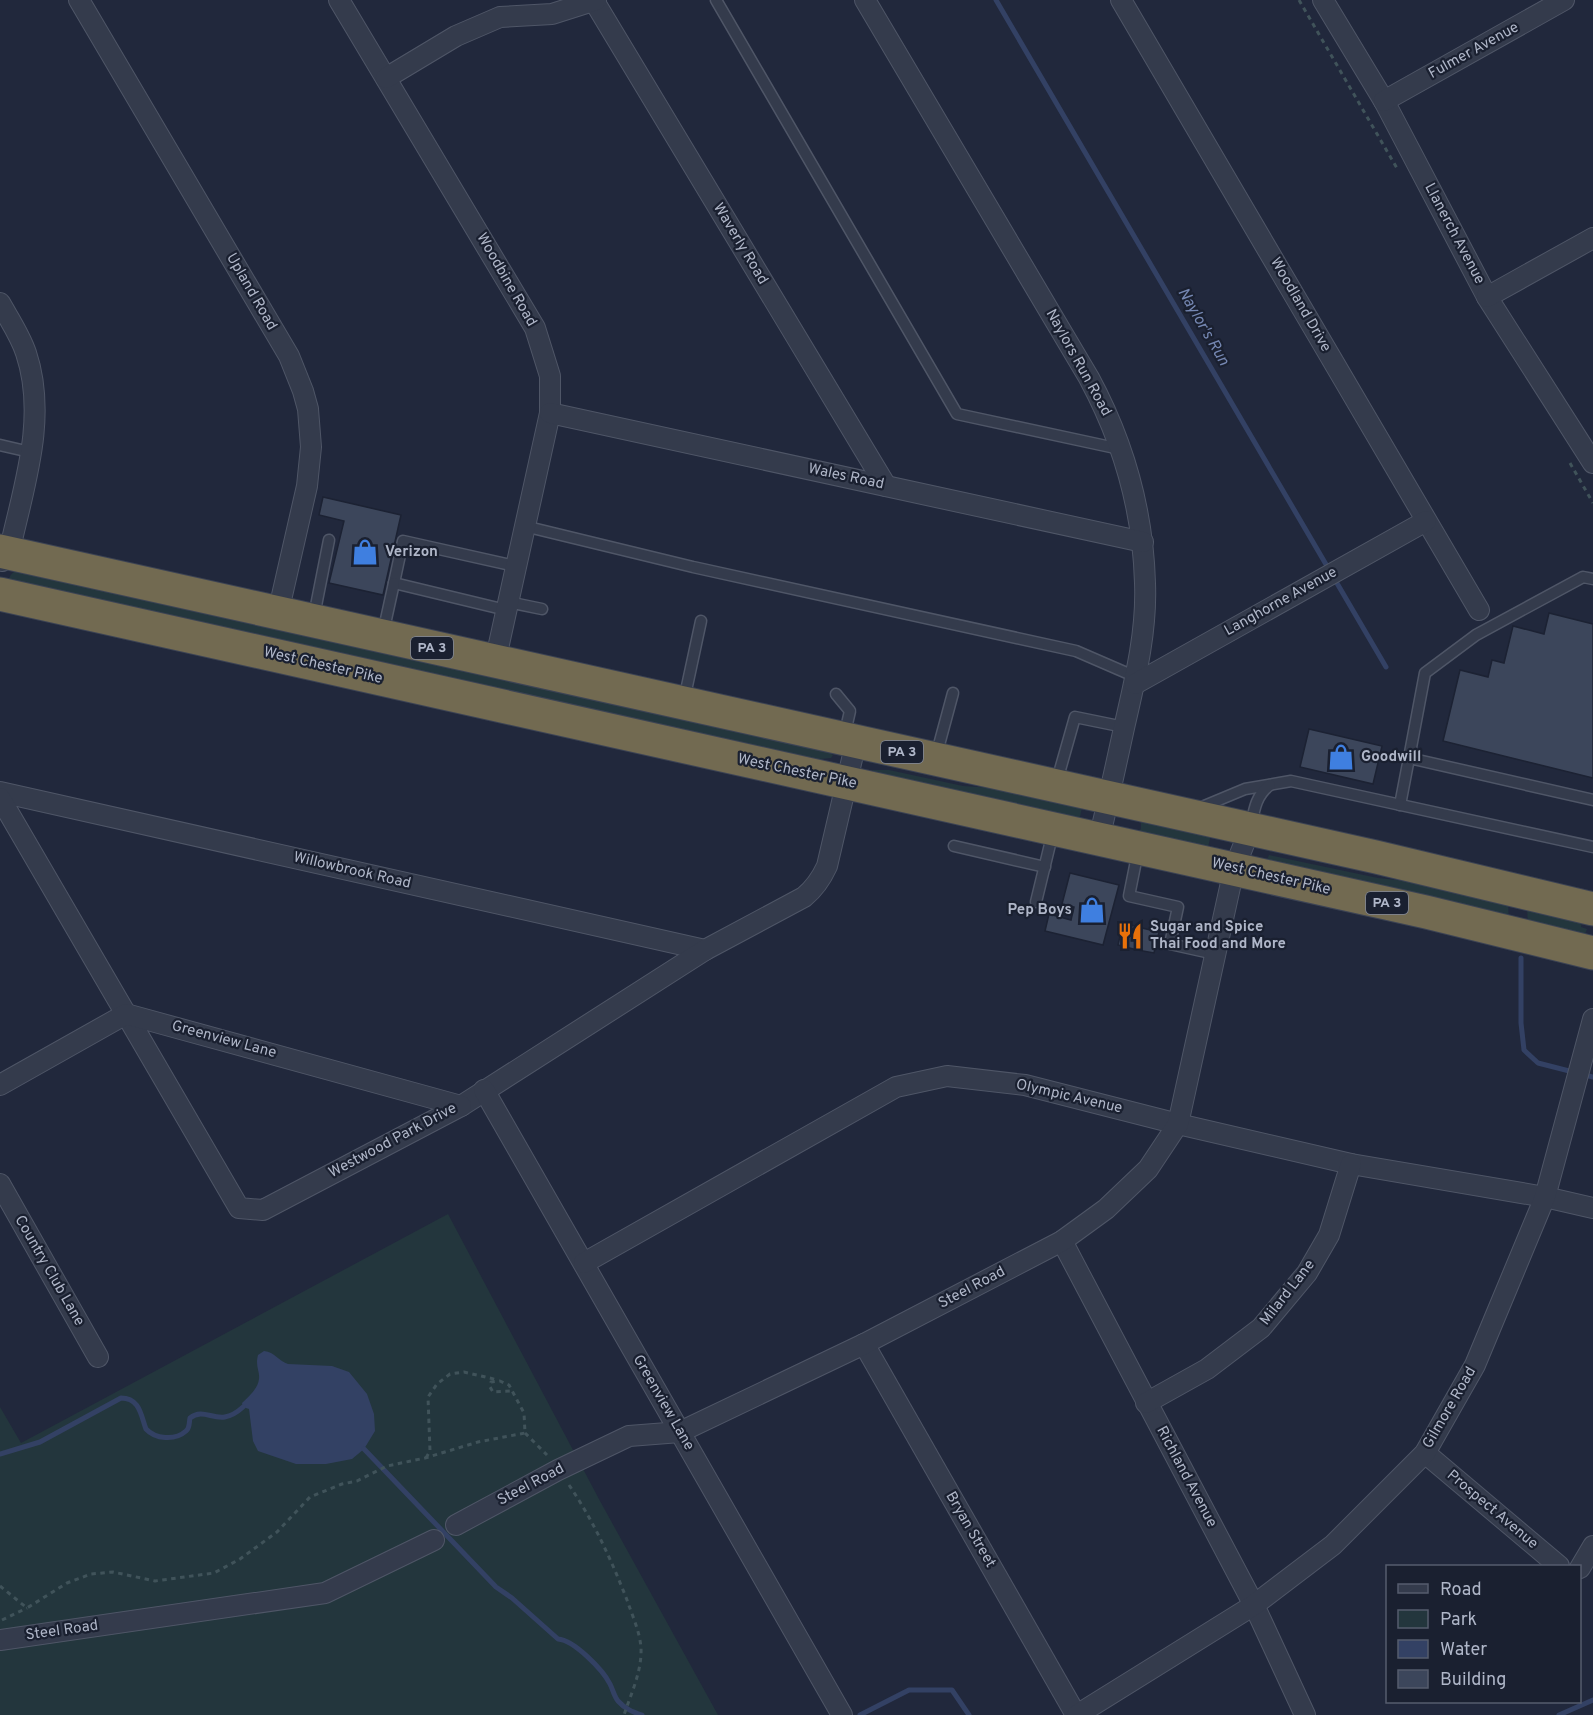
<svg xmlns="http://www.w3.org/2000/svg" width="1593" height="1715" viewBox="0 0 1593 1715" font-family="Overpass,sans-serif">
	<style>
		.green { fill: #23363d }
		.water { fill: #334164 }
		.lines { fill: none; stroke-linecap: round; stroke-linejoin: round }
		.stream { stroke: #334164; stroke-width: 5 }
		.building { fill: #3c465b; stroke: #1c2233; stroke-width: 1.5 }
		.lane-casing { stroke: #4f5667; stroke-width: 13 }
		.street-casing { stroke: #4f5667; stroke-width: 22 }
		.highway-casing { stroke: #3c4354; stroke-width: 35 }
		.path { stroke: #40535a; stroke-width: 3; stroke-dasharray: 4.5 4.5; stroke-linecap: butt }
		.lane { stroke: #343b4c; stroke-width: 10 }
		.street { stroke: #343b4c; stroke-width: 20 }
		.highway { stroke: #726a51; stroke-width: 33 }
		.labels { text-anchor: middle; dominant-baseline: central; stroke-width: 4.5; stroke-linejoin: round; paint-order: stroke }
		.shield { fill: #1a2030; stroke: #82899a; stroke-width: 1.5 }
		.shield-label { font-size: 14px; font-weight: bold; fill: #afb6c8 }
		.street-label { font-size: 15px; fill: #afb6c8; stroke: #1a2030 }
		.poi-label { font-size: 15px; font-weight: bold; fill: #afb6c8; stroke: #1a2030; text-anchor: start }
		.water-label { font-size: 16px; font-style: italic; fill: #7587b2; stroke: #1a2030 }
	</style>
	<rect width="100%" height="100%" fill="#21283c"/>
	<g class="green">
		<path d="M18,569L824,749L833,755L831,758L810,760L9,586C8,577 10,574 18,569Z"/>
		<polygon points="873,770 889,770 963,786 1007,789 1082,807 1080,817 1063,816 872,772"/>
		<polygon points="1141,819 1211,834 1206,856 1139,831 1141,829"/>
		<polygon points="1269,855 1378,878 1435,884 1508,900 1509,924 1266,862"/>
		<polygon points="1527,905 1582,918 1581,927 1587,929 1585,934 1528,928"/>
		<polygon points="448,1214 600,1501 718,1715 0,1715 0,1407 21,1443"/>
	</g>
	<path class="water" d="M264,1351C275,1352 278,1361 288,1364L332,1366L349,1372L367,1394L374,1414L375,1431L364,1449L352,1459L326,1464H296L258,1451L253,1441L249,1409L243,1407L242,1403C248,1397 258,1389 259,1379C260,1371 255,1367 258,1355Z"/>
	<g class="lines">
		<g class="stream">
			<polyline points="996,0 1386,667"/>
			<polyline points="1521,958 1521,1023 1524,1050 1538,1063 1593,1077"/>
			<path d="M364,1449L496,1587L512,1598L558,1639C574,1640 603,1670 610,1684C613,1690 614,1696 618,1701C625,1709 633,1712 642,1715"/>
			<path d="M0,1454L40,1442L121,1398C140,1398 141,1416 146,1429C155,1439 175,1441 186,1431C190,1428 189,1422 190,1418C207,1405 218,1430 243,1407"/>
			<polyline points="860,1715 909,1690 952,1690 969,1715"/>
			<polyline points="1559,1715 1593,1700"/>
		</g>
	</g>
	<g class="building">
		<polygon points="323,497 401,515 383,595 329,583 344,521 319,515"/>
		<polygon points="1549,613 1593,624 1593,778 1443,741 1460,670 1488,677 1492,660 1504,663 1513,626 1544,634"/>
		<polygon points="1309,729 1382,746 1373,784 1300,767"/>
		<polygon points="1070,873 1119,885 1103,945 1045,931 1049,914 1071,920 1074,907 1062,904"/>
		<polygon points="1123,923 1142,928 1137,950 1118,945"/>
		<polygon points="1142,928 1159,932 1154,953 1137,950"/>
	</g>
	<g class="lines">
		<g class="lane-casing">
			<g id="lane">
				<polyline points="716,0 957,414 1120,449"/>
				<polyline points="0,445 30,452"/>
				<polyline points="524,526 693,567 1076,651 1136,677"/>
				<polyline points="508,602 542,609"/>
				<polyline points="506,610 394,583 403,541 515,566"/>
				<polyline points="314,616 329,540"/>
				<polyline points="383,633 394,583"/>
				<polyline points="836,694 850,711 844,737"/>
				<polyline points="684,700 701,621"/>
				<polyline points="936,756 953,693"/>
				<polyline points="1409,758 1425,673 1476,635 1583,577 1593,579"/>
				<polyline points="1056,784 1075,717 1124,727"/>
				<polyline points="1400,805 1409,758 1593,800"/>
				<polyline points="1197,809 1245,789 1291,781 1593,847"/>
				<path d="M1251,826C1254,810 1256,795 1270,785"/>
				<polyline points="954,846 1045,867"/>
				<polyline points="1138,851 1129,896 1178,907 1170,944 1215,954"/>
				<polyline points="1036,902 1053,832"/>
			</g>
		</g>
		<g class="street-casing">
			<g id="street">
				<polyline points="79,0 289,356 303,391 308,409 311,447 307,486 278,613"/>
				<polyline points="339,0 535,328 550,376 550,413 495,662"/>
				<path d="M865,0L1089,378C1123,441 1143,511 1145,583C1147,632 1135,680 1124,728C1116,765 1108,802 1099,839"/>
				<polyline points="1121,0 1479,610"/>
				<polyline points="1323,0 1384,101 1487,297 1593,463"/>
				<polyline points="594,1 886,486"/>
				<polyline points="386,78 456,36 500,17 552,14 596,0"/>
				<polyline points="1384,101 1564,0"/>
				<polyline points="1487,297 1593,238"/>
				<path d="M0,303C9,319 20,335 26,353C48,419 23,488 9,553L2,561"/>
				<polyline points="550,413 1143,542"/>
				<polyline points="1135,684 1426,521"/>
				<polyline points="0,792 705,950"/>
				<path d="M0,798L239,1208L263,1210L461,1106L705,950L804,897C815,888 821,879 827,866L856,742"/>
				<polyline points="0,1085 126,1014 461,1106"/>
				<polyline points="484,1090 842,1715"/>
				<polyline points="0,1184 98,1357"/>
				<polyline points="1062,1241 1254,1605 1305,1715"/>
				<polyline points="584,1263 896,1087 947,1076 1025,1085 1178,1124 1351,1164 1545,1197 1593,1208"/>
				<polyline points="864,1344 1076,1715"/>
				<polyline points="1146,1403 1207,1369 1261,1328 1307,1273 1329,1235 1351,1164"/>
				<polyline points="1425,1453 1559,1566"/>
				<polyline points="456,1525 558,1470 629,1436 680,1432 864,1344 1062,1241 1106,1209 1148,1169 1178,1124 1234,869 1250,829"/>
				<polyline points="1580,1568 1593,1546"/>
				<polyline points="0,1640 325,1593 434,1540"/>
				<polyline points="1077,1715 1254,1605 1333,1545 1425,1453 1475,1365 1545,1197 1593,1019"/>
			</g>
		</g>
		<g class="highway-casing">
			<g id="highway">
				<polyline points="0,551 1376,857 1593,909"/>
				<polyline points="0,594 1426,912 1593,953"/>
			</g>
		</g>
		<g class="path">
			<polyline points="1299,0 1398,170"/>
			<polyline points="1570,463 1593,503"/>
			<polyline points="525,1433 547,1455"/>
			<polyline points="426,1458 430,1451 428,1397 437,1384 450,1374 464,1372 498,1380"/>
			<path d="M569,1485C593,1520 611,1559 627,1600C632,1615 640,1632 641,1648C642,1671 631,1694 624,1715"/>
			<polyline points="0,1586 27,1608 67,1583 91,1574 113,1572 155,1581 214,1573 240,1559 277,1532 310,1497 342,1484 357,1481 387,1466 425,1458 478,1442 525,1433 524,1413 509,1385 500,1381 491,1382 490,1387 493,1392 511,1391 512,1392"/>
			<polyline points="2,1620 27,1608"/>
		</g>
		<use href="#lane" class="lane"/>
		<use href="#street" class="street"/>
		<use href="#highway" class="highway"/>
	</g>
	<defs>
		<g id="shop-bare" transform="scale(2.07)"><path d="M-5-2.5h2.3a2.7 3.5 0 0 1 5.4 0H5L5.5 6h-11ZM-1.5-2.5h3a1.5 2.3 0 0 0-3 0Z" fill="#3f7fe0" stroke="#1a2030" stroke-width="2.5" paint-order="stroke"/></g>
		<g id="restaurant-bare" transform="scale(2.07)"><path d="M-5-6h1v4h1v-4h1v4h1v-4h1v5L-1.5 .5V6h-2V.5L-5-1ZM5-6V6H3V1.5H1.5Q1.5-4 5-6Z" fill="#e8710a" stroke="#1a2030" stroke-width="2.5" paint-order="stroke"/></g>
	</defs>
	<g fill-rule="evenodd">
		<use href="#shop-bare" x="365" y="552"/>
		<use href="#shop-bare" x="1341" y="757"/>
		<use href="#shop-bare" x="1092" y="910"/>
		<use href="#restaurant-bare" x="1130" y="936"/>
	</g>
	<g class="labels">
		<g class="shield">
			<rect x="411" y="637" width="42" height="22" rx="4.5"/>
			<rect x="881" y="741" width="42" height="22" rx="4.5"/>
			<rect x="1366" y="892" width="42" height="22" rx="4.5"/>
		</g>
		<g class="shield-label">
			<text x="432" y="648">PA 3</text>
			<text x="902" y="752">PA 3</text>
			<text x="1387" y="903">PA 3</text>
		</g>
		<g class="street-label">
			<text transform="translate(1474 51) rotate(-29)">Fulmer Avenue</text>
			<text transform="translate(1454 234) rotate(62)">Llanerch Avenue</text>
			<text transform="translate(740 244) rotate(59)">Waverly Road</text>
			<text transform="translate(506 280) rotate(60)">Woodbine Road</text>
			<text transform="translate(251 292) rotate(60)">Upland Road</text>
			<text transform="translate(1300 305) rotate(60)">Woodland Drive</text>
			<text transform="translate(1078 363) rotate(61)">Naylors Run Road</text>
			<text transform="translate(846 477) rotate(12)">Wales Road</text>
			<text transform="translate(1281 602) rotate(-29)">Langhorne Avenue</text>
			<text transform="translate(323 666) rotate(13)">West Chester Pike</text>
			<text transform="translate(797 772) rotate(12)">West Chester Pike</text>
			<text transform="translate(352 871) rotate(13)">Willowbrook Road</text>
			<text transform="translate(1271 877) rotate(13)">West Chester Pike</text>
			<text transform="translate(224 1040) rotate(15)">Greenview Lane</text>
			<text transform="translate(1069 1097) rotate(13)">Olympic Avenue</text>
			<text transform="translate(393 1141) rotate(-28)">Westwood Park Drive</text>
			<text transform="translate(49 1271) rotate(60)">Country Club Lane</text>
			<text transform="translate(972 1288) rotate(-28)">Steel Road</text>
			<text transform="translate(1288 1293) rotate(-52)">Milard Lane</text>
			<text transform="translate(663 1403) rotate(60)">Greenview Lane</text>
			<text transform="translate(1450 1408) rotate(-60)">Gilmore Road</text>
			<text transform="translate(1186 1477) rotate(62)">Richland Avenue</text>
			<text transform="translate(531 1485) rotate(-28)">Steel Road</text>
			<text transform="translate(1492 1510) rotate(40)">Prospect Avenue</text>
			<text transform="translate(970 1530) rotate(60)">Bryan Street</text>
			<text transform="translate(62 1631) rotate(-8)">Steel Road</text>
		</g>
		<g class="poi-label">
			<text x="385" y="552">Verizon</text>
			<text x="1361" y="757">Goodwill</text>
			<text x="1072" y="910" text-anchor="end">Pep Boys</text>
			<text x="1150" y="927">Sugar and Spice<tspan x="1150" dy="17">Thai Food and More</tspan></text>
		</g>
		<g class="water-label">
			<text transform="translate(1203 327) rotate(60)">Naylor's Run</text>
		</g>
	</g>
	<rect x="1386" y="1565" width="195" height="138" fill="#1a2030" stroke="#565c6d" stroke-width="1.5"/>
	<rect x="1398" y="1584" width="30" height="9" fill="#343b4c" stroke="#565c6d" stroke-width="1.5"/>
	<text x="1440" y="1595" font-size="18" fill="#afb6c8">Road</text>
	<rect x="1398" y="1610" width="30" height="18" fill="#23363d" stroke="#565c6d" stroke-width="1.5"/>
	<text x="1440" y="1625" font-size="18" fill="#afb6c8">Park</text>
	<rect x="1398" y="1640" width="30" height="18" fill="#334164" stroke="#565c6d" stroke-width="1.5"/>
	<text x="1440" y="1655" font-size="18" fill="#afb6c8">Water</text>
	<rect x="1398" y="1670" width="30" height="18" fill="#3c465b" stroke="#565c6d" stroke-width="1.5"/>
	<text x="1440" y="1685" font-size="18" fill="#afb6c8">Building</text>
</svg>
